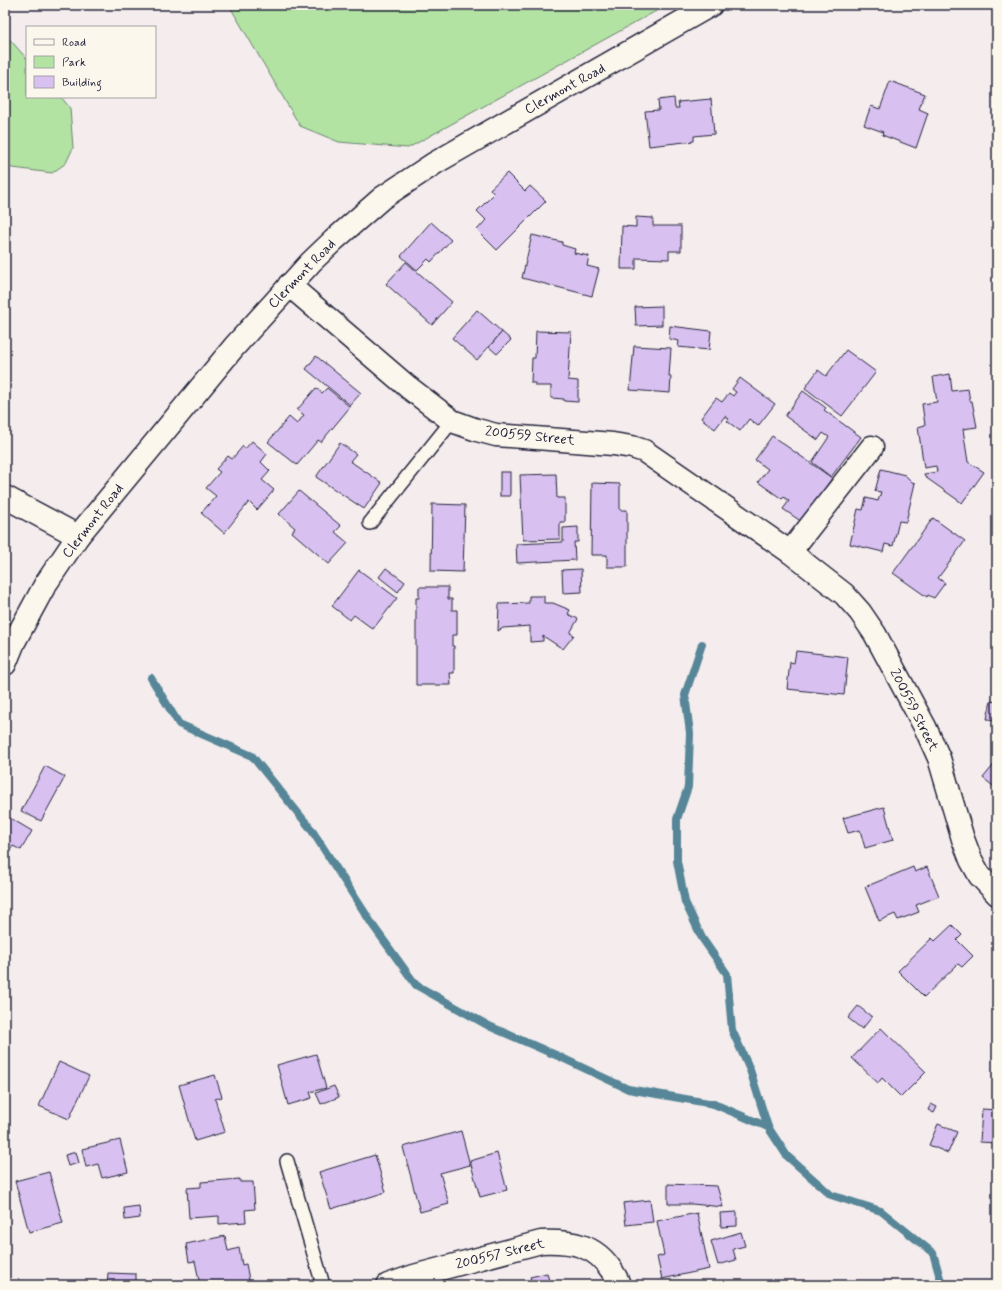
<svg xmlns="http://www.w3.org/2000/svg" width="1002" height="1290" viewBox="0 0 1002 1290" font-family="Mynerve,sans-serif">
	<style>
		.green { fill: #b2e3a3; stroke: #6a826f }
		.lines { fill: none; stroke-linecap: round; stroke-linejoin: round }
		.stream { stroke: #568697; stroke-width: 8 }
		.building { fill: #d8c1f1; stroke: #22223b }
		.service-casing { stroke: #22223b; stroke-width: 16 }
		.minor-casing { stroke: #22223b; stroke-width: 25 }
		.tertiary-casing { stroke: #22223b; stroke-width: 25 }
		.service { stroke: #fbf7ec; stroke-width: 13 }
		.minor { stroke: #fbf7ec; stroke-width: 22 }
		.tertiary { stroke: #fbf7ec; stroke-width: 22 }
		.labels { text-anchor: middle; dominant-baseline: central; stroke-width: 4; stroke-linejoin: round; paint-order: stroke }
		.street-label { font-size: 14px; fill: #22223b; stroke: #fbf7ec }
	</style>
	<rect width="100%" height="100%" fill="#f4eced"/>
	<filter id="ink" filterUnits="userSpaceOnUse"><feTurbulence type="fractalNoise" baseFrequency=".025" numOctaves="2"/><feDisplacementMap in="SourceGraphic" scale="8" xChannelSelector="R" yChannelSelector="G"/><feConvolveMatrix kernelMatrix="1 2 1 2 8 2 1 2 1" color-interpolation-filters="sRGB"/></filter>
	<g filter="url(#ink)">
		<g class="green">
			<polygon points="229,5 667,5 408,148 339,142 300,126"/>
			<polygon points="5,34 27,59 27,97 61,97 70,108 73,148 66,163 52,173 5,167"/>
		</g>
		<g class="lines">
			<g class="stream">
				<polyline points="702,644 685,695 690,733 688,787 677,819 677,861 685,902 702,938 727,974 732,1030 750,1070 768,1127"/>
				<polyline points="151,678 179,724 252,756 311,829 374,927 416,985 489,1026 558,1056 628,1089 714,1104 768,1127 787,1156 831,1195 881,1211 933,1253 942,1285"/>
			</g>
		</g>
		<g class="building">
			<polygon points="890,81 925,94 919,109 928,113 916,148 882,135 883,132 864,125 871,106 880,109"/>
			<polygon points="674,98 675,108 679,108 678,102 711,99 714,134 694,136 694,141 649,146 645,111 659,110 658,100"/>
			<polygon points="507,173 525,191 530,186 546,201 497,250 477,230 486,220 477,211 494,194 490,189"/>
			<polygon points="636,217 653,218 653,226 681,226 681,251 669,251 669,259 636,258 636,269 621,269 622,226 636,227"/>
			<polygon points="431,222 451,240 431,262 428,259 417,270 401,256"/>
			<polygon points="532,235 562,242 562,245 575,249 574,253 589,256 587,266 599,269 592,296 522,278"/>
			<polygon points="406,262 452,302 432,325 386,284"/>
			<polygon points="662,306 662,325 636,326 635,307"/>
			<polygon points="477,310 502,332 477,360 452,338"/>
			<polygon points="670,326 711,331 709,350 678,347 679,341 669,339"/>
			<polygon points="536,331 571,332 568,380 578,381 578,402 564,401 564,399 551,398 551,386 535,386 535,383 531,383 532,358 535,358"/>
			<polygon points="502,332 511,340 497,354 489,347"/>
			<polygon points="634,346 671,348 669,376 671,376 670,393 630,390"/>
			<polygon points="846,350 876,372 842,416 805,388 818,370 826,376"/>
			<polygon points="316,356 361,393 350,405 306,369"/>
			<polygon points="950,374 952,391 968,389 970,401 972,401 977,427 963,429 968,462 984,472 962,503 925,477 924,474 937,472 936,466 924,468 918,427 925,425 922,404 937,402 933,377"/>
			<polygon points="740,378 775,404 758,426 749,419 740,431 727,421 729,419 725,416 715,429 701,418 716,398 722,402 729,393 733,396 736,392 732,389"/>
			<polygon points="316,388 322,393 327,388 350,407 321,442 318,440 297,465 268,442 289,417 297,424 304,415 297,410"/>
			<polygon points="803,391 826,408 824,410 861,437 831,477 812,462 829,437 823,433 818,440 785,416"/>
			<polygon points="772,436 832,478 802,522 783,509 789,501 784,497 782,499 758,482 768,469 755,460"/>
			<polygon points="252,441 267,454 261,462 270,471 262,480 274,490 257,510 249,502 224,533 201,513 216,496 206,488 220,472 216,469 228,456 232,459 243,446 245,449"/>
			<polygon points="340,443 356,454 350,461 382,483 364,509 316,477"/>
			<polygon points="881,469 905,475 912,482 915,483 906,522 899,521 893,546 885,544 883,552 850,544 858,509 863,510 866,498 878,501 881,492 875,491"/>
			<rect x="500" y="472" width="10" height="24"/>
			<polygon points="556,474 557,498 565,498 565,522 560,522 560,539 523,540 520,475"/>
			<polygon points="592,483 620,484 620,510 627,510 627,567 607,567 607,555 591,555"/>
			<polygon points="299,491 341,526 335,532 348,543 329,564 292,532 295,528 279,514"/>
			<polygon points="432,504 465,505 463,572 431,571"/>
			<polygon points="933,518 965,541 938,578 945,583 934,598 928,595 927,597 893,573"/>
			<polygon points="578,527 578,542 574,542 575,560 517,563 516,544 563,542 563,528"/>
			<polygon points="386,568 405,582 398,592 379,577"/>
			<polygon points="581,569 582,592 563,593 562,570"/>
			<polygon points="359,570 397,598 373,629 354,615 350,620 332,606"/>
			<polygon points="419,587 448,587 448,599 452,599 452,610 457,610 457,635 452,635 452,646 454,646 454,673 450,673 451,685 416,685 416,598 419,598"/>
			<polygon points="529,596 544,596 544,603 553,603 570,610 568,614 578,619 570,633 574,635 563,649 543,636 543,641 530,642 530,626 503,628 498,631 499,604 529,603"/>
			<polygon points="796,651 848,657 844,695 787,689 790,662 794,663"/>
			<polygon points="991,701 997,702 997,720 987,719"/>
			<polygon points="997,761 997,789 983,778"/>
			<polygon points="45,766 65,777 41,821 21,811"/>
			<polygon points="884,807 893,840 865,848 860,830 848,833 843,818"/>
			<polygon points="5,815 32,831 21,850 13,846 9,852 5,850"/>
			<polygon points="913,867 915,872 927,867 939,896 916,905 919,912 898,920 895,914 879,921 865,887"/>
			<polygon points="952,925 962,935 957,940 973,956 962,967 958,964 924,997 898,971 932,938 935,941"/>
			<polygon points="858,1006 872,1017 862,1029 848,1018"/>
			<polygon points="881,1028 926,1072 901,1097 882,1078 878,1083 852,1058"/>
			<polygon points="316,1054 326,1088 310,1092 312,1098 288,1105 277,1065"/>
			<polygon points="59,1062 89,1076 69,1119 39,1106"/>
			<polygon points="215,1075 222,1097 215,1099 225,1132 195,1141 179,1085"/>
			<polygon points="334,1086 339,1097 321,1104 316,1093"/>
			<polygon points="931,1104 937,1107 934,1113 928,1110"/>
			<polygon points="982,1109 997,1110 997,1143 980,1142"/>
			<polygon points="938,1124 957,1132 948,1153 929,1145"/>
			<polygon points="461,1131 470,1165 440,1173 449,1204 420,1212 403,1147"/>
			<polygon points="120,1140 128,1172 102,1178 98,1164 86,1167 82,1149"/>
			<polygon points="76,1152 79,1163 68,1166 65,1155"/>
			<polygon points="497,1153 507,1190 480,1197 470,1161"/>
			<polygon points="375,1155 386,1192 331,1209 319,1172"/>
			<polygon points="49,1172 63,1223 29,1232 15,1181"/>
			<polygon points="240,1179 240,1182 253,1182 255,1209 245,1210 246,1222 219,1224 219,1216 189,1218 187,1188 201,1187 201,1182"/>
			<polygon points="668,1184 717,1186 723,1207 692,1204 668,1204"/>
			<polygon points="650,1200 653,1222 626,1225 623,1203"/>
			<polygon points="139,1206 140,1218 125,1220 124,1208"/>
			<polygon points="737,1212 737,1226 721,1227 720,1213"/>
			<polygon points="697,1213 709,1269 662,1279 657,1257 664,1255 657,1221"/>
			<polygon points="741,1232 745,1246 733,1249 736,1260 718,1265 711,1241"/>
			<polygon points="225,1236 228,1251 239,1248 242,1265 246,1264 250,1285 200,1285 195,1261 189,1262 186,1244"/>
			<polygon points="108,1273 136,1274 136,1285 107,1285"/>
			<polygon points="547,1273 550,1285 514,1285 531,1280 530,1277"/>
		</g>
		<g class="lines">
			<g class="service-casing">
				<g id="service">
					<polyline points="370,523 452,421"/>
					<polyline points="287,1161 323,1285"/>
				</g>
			</g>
			<g class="minor-casing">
				<g id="minor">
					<polyline points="289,285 408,387 452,421 477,430 496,435 613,444 632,447 644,451 790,552 844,594 860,612 875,634 925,727 939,758 963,839 971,860 980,876 997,894"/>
					<polyline points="5,497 78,536"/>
					<polyline points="790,552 872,447"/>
					<path d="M388,1285L414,1276L541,1242C571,1241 595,1244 612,1271C615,1276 618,1280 619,1285"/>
				</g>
			</g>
			<g class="tertiary-casing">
				<polyline id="tertiary" points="5,664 14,642 45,585 78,536 234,347 311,262 334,240 382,198 435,163 711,5"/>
			</g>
			<use href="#service" class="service"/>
			<use href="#minor" class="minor"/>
			<use href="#tertiary" class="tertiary"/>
		</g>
	</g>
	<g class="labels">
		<g class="street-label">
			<text transform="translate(565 89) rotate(-29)">Clermont Road</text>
			<text transform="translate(302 274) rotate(-46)">Clermont Road</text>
			<text transform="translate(530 436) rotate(6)">200559 Street</text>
			<text transform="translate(93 521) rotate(-52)">Clermont Road</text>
			<text transform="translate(914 710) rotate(63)">200559 Street</text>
			<text transform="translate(500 1254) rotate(-14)">200557 Street</text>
		</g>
	</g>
	<rect width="1002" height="1290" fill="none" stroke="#fbf7ec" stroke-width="20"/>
	<rect x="10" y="10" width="982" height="1270" fill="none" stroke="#22223b" stroke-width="1.5" filter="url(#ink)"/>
	<rect x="26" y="26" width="130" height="72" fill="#fbf7ec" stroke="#a4a2a5"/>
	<rect x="34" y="39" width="20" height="6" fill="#fbf7ec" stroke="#a4a2a5"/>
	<text x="62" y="46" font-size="12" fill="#22223b">Road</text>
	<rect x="34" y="56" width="20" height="12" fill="#b2e3a3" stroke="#a4a2a5"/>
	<text x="62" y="66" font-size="12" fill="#22223b">Park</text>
	<rect x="34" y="76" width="20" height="12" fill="#d8c1f1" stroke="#a4a2a5"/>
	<text x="62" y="86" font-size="12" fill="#22223b">Building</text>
</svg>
